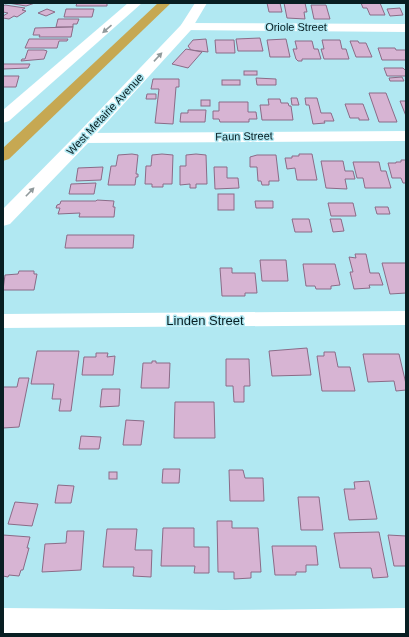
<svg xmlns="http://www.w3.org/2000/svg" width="409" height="637" viewBox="0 0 409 637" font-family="Helvetica,sans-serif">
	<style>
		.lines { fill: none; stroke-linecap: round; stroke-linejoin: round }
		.canal { fill: #c6a852; fill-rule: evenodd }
		.building { fill: #d7b4d3; stroke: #8b6b87 }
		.minor { fill: #fff; fill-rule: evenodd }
		.secondary { fill: #fff; fill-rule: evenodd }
		.oneway { fill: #909a9c }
		.labels { text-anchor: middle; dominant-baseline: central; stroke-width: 3; stroke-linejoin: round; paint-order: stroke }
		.far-street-label { font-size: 11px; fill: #081e22; stroke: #b1e8f2 }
		.street-label { font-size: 13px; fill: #081e22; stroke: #b1e8f2 }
	</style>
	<rect width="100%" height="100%" fill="#b1e8f2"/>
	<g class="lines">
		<polygon class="canal" points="158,3 171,3 9,159 3,161 3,148"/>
	</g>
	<g class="building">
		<polygon points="8,3 35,3 26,6"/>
		<polygon points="77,3 107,3 107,6 76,6"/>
		<polygon points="267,3 280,3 282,12 269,12"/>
		<polygon points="284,3 305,3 307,12 304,12 305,19 287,18"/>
		<polygon points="361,3 380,3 385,15 370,15 367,8 363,8"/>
		<polygon points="5,5 25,8 22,10 26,11 17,17 14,16 9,19 3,18 3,16 8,13 3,12 3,6"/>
		<polygon points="311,5 326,5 330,19 314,19"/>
		<polygon points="400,8 403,15 390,16 387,9"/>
		<polygon points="47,9 55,12 46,16 38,13"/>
		<polygon points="66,9 94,9 92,17 64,17"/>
		<polygon points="58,19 79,19 77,24 73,24 73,27 56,27"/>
		<polygon points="73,27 71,37 39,37 40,35 33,35 35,28"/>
		<polygon points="260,38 263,51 238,51 236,39"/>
		<polygon points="29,39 68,39 67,41 59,41 57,48 25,48"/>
		<polygon points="206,39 208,52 191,50 188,46 193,40"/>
		<polygon points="286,39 290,57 270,57 267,40"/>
		<polygon points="215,40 234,40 235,53 216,53"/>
		<polygon points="322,40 340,40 342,49 346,49 349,59 324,59 321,49 324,49"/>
		<polygon points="295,41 312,41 314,49 318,49 321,59 302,59 302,61 298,61 296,59 293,49 297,49"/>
		<polygon points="350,41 358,41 359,43 366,43 372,57 356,57"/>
		<polygon points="378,48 395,48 396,50 406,50 406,60 382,60"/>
		<polygon points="186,49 202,52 188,68 172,64"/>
		<polygon points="28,50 44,50 47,51 44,59 21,61 22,59 25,59"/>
		<polygon points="3,64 30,64 28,68 3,69"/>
		<polygon points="384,68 403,68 406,71 406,76 387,76"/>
		<rect x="244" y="71" width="13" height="4"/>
		<polygon points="3,76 19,76 16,87 3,87"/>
		<polygon points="402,77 404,81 390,81 389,78"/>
		<polygon points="256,78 276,79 276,85 257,85"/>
		<polygon points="153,79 179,79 179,87 176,87 173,124 155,123 159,89 151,89"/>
		<rect x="222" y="80" width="18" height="5"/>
		<polygon points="369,93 386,93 397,122 379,122"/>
		<polygon points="147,94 156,94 156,99 146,99"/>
		<polygon points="291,98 297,98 299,105 292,105"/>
		<polygon points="305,98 317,98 321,113 331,113 334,121 324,121 325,123 313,124 309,105 306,105"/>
		<polygon points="268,99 280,99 281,103 288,103 289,106 291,106 293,120 262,120 260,105 269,105"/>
		<rect x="201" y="100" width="9" height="6"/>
		<polygon points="400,101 406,101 406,116"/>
		<polygon points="219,102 248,102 248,112 256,112 257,119 249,119 249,122 220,122 219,119 213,119 213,111 219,111"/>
		<polygon points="345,104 363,104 369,120 359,120 359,118 350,118"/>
		<polygon points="188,110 206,110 205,122 180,122 181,113 188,113"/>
		<polygon points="132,154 138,155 136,174 138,174 138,177 136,177 135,185 108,185 111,166 116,166 118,155"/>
		<polygon points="162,154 173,155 172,184 163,184 163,187 152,187 152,184 145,184 146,166 151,166 152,155"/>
		<polygon points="196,154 206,155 207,184 196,184 196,188 190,188 190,184 180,185 180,166 186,166 186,155"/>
		<polygon points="299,154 312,154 317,180 297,180 295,168 287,169 285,158 292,158 292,156 299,156"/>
		<polygon points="257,155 276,155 279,181 269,181 269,185 262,185 261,181 258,181 257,167 250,167 250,157"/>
		<polygon points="401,160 406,160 406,183 403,183 401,178 392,178 388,163 396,163 396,162 401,162"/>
		<polygon points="321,161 343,161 345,171 353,171 355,179 345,179 347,189 326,188"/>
		<polygon points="353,162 379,162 381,171 386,171 391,188 365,188 363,178 357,178"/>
		<polygon points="103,167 101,180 76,181 78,168"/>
		<polygon points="214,167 227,167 227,178 238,178 239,188 215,189"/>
		<polygon points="96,183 94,194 69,194 71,184"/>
		<rect x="218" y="194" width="16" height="16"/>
		<polygon points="97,200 114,201 113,207 115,207 114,217 79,217 80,213 58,214 60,208 56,208 57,205 60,204 61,201 96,201"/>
		<polygon points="255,201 273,201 273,208 256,208"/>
		<polygon points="328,203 353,203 356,216 331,216"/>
		<polygon points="375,207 388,207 390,214 377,214"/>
		<polygon points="292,219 309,219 312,232 295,232"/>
		<polygon points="330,219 341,219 344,231 333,232"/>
		<polygon points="67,235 134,235 133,248 65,248"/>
		<polygon points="355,254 366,254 370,273 379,273 383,285 369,285 370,288 354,289 350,272 353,272 349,257 356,258"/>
		<polygon points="260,260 286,260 288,281 262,281"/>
		<polygon points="382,263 406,263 406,293 390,294"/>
		<polygon points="303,264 335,264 340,285 331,286 331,289 316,289 315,286 306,286"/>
		<polygon points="220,268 232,268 232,273 255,273 257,293 245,293 245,296 222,296"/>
		<polygon points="19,271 34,271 34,274 37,274 34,290 3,290 5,275 18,274"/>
		<polygon points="307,348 311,375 272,376 269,351"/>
		<polygon points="37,351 79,351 71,411 59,411 61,399 52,399 54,384 31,384"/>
		<polygon points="324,352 335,352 338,367 350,367 355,391 322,391 317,356 324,356"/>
		<polygon points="96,353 108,353 107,357 115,356 113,375 82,375 84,357 96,357"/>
		<polygon points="363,354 399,354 406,384 406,390 396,391 394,381 368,382"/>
		<polygon points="226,359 249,359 250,386 244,386 244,402 234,402 233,386 226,386"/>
		<polygon points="152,361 156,361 156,363 170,363 169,388 141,388 143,363 152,363"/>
		<polygon points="19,378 29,378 19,427 3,428 3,387 17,387"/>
		<polygon points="102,389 120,389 119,406 100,407"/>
		<polygon points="175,402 214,402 215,438 174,438"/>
		<polygon points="126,420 144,421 141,445 123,445"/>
		<polygon points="81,436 101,437 99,449 79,449"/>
		<polygon points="163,469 180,469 179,483 162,483"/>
		<polygon points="229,470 243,470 245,478 263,478 264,501 230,501"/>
		<rect x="109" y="472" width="8" height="7"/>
		<polygon points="369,481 377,519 349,520 344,489 355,489 354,482"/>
		<polygon points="58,485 74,486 71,503 55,503"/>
		<polygon points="298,497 319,497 323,530 301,530"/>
		<polygon points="15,502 38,504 32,526 8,524"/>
		<polygon points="217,521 232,521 232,528 258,528 261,572 251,572 251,578 234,579 234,572 218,572"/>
		<polygon points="163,528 194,528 194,547 209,547 209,573 194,573 195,566 161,566"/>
		<polygon points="107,529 137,529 135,550 152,550 151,577 133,576 134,567 103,567"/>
		<polygon points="67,531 84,531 81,570 42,572 45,544 66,543"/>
		<polygon points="379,532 388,577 373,578 371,568 340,568 334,533"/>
		<polygon points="3,535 30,537 27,548 29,548 23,570 21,570 19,576 9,575 8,577 3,576"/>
		<polygon points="388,535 406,536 406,566 394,566"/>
		<polygon points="272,546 316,546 318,565 306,565 306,572 296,572 296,575 275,575"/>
	</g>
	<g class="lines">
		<g class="minor">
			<polygon points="186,23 406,24 406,32 182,30 180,27 182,24"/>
			<polygon points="406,131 406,141 83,143 78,141 75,138 78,135 83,133"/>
			<polygon points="406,311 406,325 3,328 3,314"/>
			<polygon points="3,608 223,610 406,608 406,634 3,634"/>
		</g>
		<g class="secondary">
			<polygon points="128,3 142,3 9,121 3,123 3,110"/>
			<polygon points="195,3 207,3 191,30 89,142 10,224 3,226 3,209 77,134 181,25"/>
		</g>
	</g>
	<defs><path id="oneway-solid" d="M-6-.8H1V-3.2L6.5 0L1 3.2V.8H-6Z"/></defs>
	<g class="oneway">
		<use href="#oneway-solid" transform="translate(107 29) rotate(139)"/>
		<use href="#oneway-solid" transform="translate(158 57) rotate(-47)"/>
		<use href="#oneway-solid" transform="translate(30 192) rotate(-46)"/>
	</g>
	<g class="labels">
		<g class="far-street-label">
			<text x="296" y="27">Oriole Street</text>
			<text transform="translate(105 114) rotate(-47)">West Metairie Avenue</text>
			<text transform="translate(244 136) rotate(-1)">Faun Street</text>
		</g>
		<g class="street-label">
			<text x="205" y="320">Linden Street</text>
		</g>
	</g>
	<rect width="409" height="637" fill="none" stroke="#081e22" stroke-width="8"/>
</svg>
